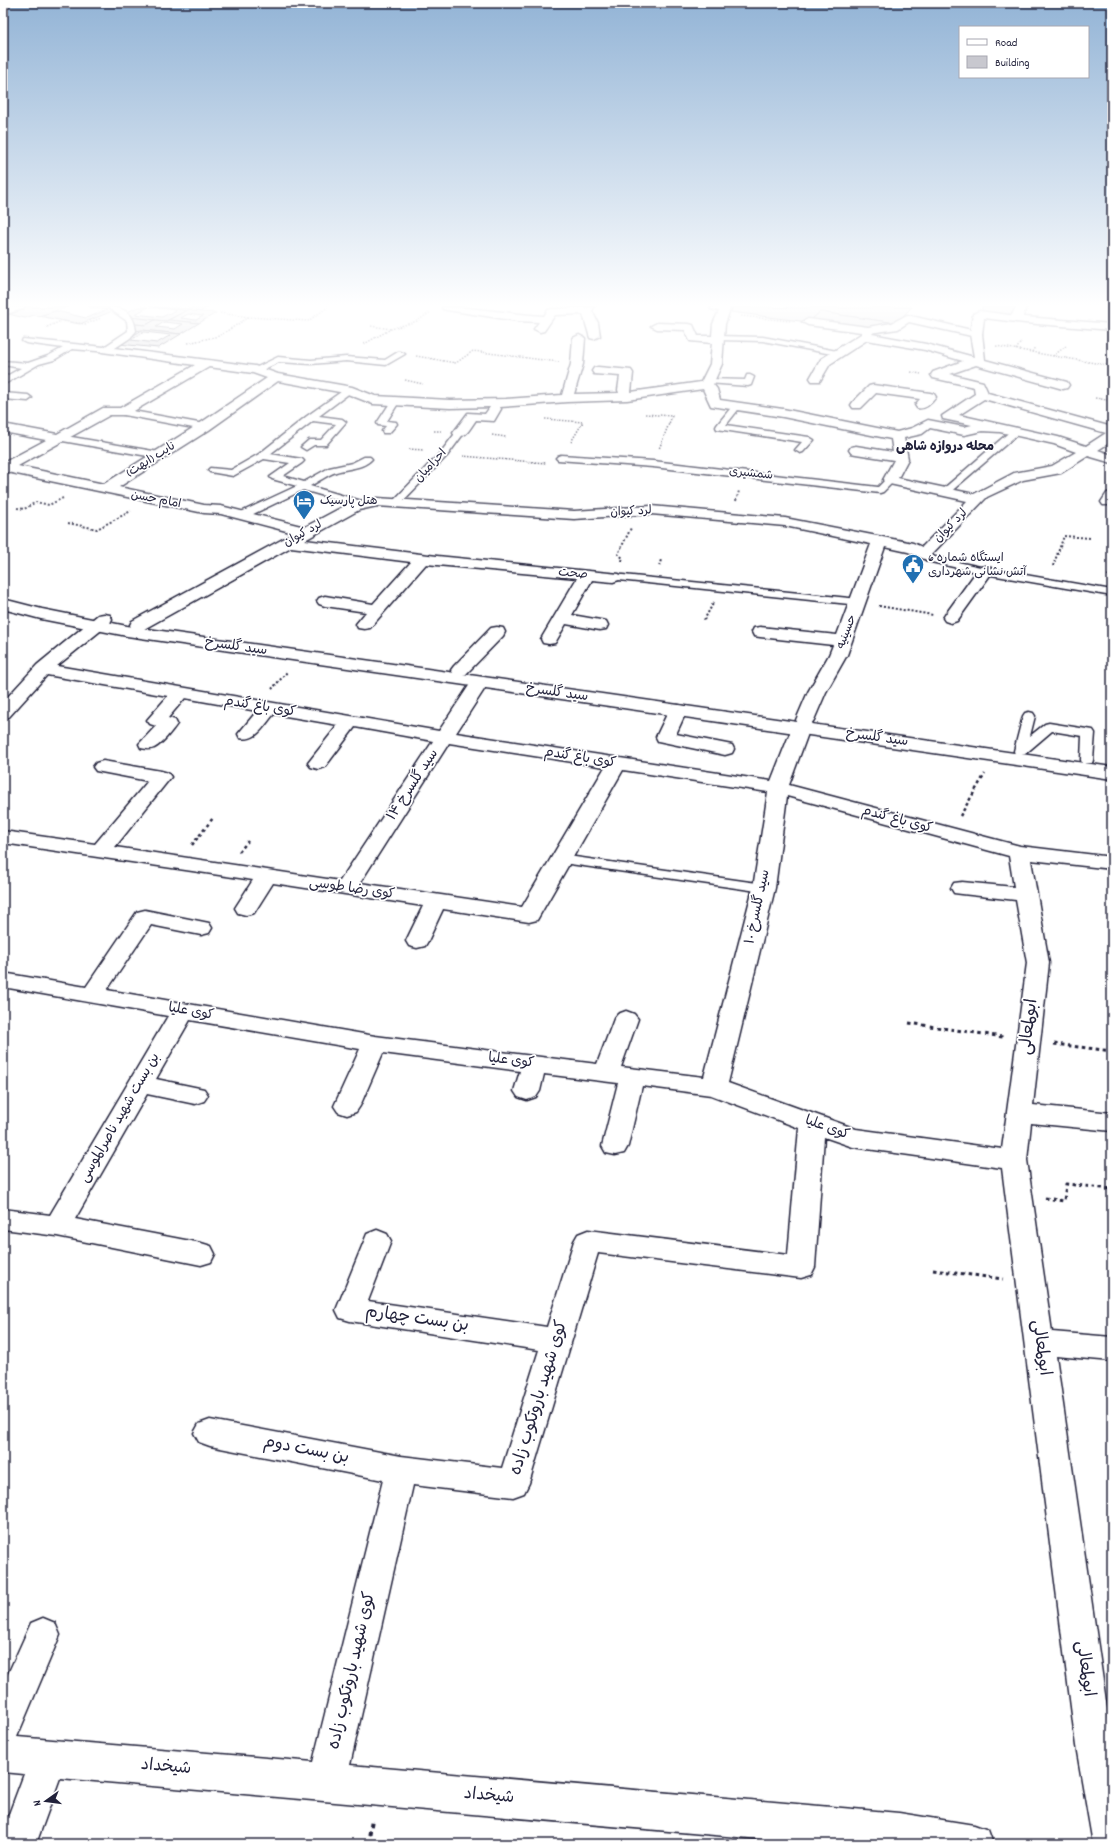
<svg xmlns="http://www.w3.org/2000/svg" width="1115" height="1847" viewBox="0 0 1115 1847" font-family="Dekko,'Playpen Sans Arabic',sans-serif">
	<style>
		.building { fill: #c8c8cf; stroke: #22223b; fill-rule: evenodd }
		.lines { fill: none; stroke-linecap: round; stroke-linejoin: round }
		.service-casing { stroke: #22223b; stroke-width: 3 }
		.pedestrian-casing { stroke: #22223b; stroke-width: 3 }
		.minor-casing { stroke: #22223b; stroke-width: 3 }
		.secondary-casing { stroke: #22223b; stroke-width: 3 }
		.path-far4 { stroke: #22223b; stroke-width: 1.5; stroke-dasharray: 1.5 1.5; stroke-linecap: butt }
		.path-far3 { stroke: #22223b; stroke-width: 2; stroke-dasharray: 2 2; stroke-linecap: butt }
		.path-far2 { stroke: #22223b; stroke-width: 2.5; stroke-dasharray: 3 3; stroke-linecap: butt }
		.path-far1 { stroke: #22223b; stroke-width: 3; stroke-dasharray: 3.5 3.5; stroke-linecap: butt }
		.path { stroke: #22223b; stroke-width: 4; stroke-dasharray: 4.5 4.5; stroke-linecap: butt }
		.service { fill: #fff; fill-rule: evenodd }
		.pedestrian { fill: #fff; fill-rule: evenodd }
		.minor { fill: #fff; fill-rule: evenodd }
		.secondary { fill: #fff; fill-rule: evenodd }
		.labels { text-anchor: middle; dominant-baseline: central; stroke-width: 3.5; stroke-linejoin: round; paint-order: stroke }
		.far-street-label { font-size: 12px; fill: #22223b; stroke: #fff }
		.far-poi-label { font-size: 12px; fill: #22223b; stroke: #fff; text-anchor: start }
		.far-neighbourhood-label { font-size: 13px; font-weight: bold; fill: #22223b; stroke: #fff }
		.street-label { font-size: 14px; fill: #22223b; stroke: #fff }
		.near-street-label { font-size: 17px; fill: #22223b; stroke: #fff }
	</style>
	<rect width="100%" height="100%" fill="#fff"/>
	<filter id="ink" filterUnits="userSpaceOnUse"><feTurbulence type="fractalNoise" baseFrequency=".025" numOctaves="2"/><feDisplacementMap in="SourceGraphic" scale="8" xChannelSelector="R" yChannelSelector="G"/><feConvolveMatrix kernelMatrix="1 2 1 2 8 2 1 2 1" color-interpolation-filters="sRGB"/></filter>
	<g filter="url(#ink)">
		<g class="building">
			<polygon points="24,307 67,307 39,316 34,315 25,318 4,313"/>
			<polygon points="89,307 106,307 115,310 80,324 39,316 56,311 86,318 107,310"/>
			<polygon points="138,307 148,307 135,314 162,317 176,310 150,307 187,310 166,321 130,317 125,313"/>
			<polygon points="154,307 190,309 194,307 208,307 200,312"/>
			<polygon points="724,307 846,308 912,307 896,323 820,312 808,322 731,312 733,307"/>
			<polygon points="982,307 1016,307 1011,315 982,311"/>
			<path d="M187,310L200,312L216,313L199,323L169,320ZM188,314L203,316L196,320L181,318Z"/>
			<polygon points="820,312 896,323 870,328 810,321"/>
			<polygon points="130,317 155,320 146,325 135,324"/>
			<path d="M155,320L166,321L169,320L199,323L181,334L142,330L135,331V324L146,325ZM164,322L183,324L175,329L156,327Z"/>
			<path d="M142,330L181,334L158,348L119,344ZM144,332L171,335L157,343L131,340Z"/>
		</g>
		<g class="lines">
			<g class="service-casing">
				<g id="service">
					<path d="M107,307C124,307 134,313 136,331L130,338L109,352L72,349L54,360L39,364L3,385V378L21,368L3,365V361L28,363L48,356L63,348L26,343L22,341L23,339L104,347L128,331L127,321Z"/>
					<polygon points="716,336 763,337 837,351 841,353 837,355 763,341 719,340 716,340"/>
					<polygon points="398,352 401,352 405,354 386,365 346,361 311,364 279,362 258,372 252,372 251,370 278,357 311,360 346,357 385,360"/>
					<polygon points="747,375 750,375 754,377 751,385 748,386 708,383 704,381 708,379 745,380"/>
					<path d="M348,387L351,388V392L319,416L342,419L346,422L326,445H314L306,450L301,447L309,440H321L336,424L313,421L270,454L302,459L304,461L302,463L283,476L304,482L329,468L352,463L364,457H370L372,459C363,469 348,468 336,472C327,475 318,482 310,486L365,502L367,504L365,506H359L303,490L247,517H239L238,515L239,513L297,486L272,479L270,477L290,463L264,459L233,476L210,472L208,470L210,468L231,470L259,454L307,416Z"/>
					<polygon points="3,393 28,395 32,398 28,401 3,399"/>
					<polygon points="395,399 399,402 387,421 396,422 397,424 389,433 383,433 382,431 386,426 378,425 377,423 392,400"/>
					<polygon points="737,403 741,406 726,425 809,437 814,440 803,452 800,453 795,450 802,442 717,429 716,427 717,425 734,404"/>
					<polygon points="122,409 204,424 208,427 204,430 119,414 119,410"/>
					<polygon points="1016,428 1019,429 1020,431 1019,433 948,494 942,494 940,492 942,490 1013,429"/>
					<polygon points="460,430 464,433 447,456 399,505 393,505 391,503 393,501 441,452 457,431"/>
					<polygon points="60,435 159,452 164,455 159,458 57,440 55,438 57,436"/>
					<polygon points="561,455 653,461 878,487 887,478 893,478 895,480 883,492 880,493 653,467 558,460 556,458 558,456"/>
					<polygon points="924,551 935,557 985,568 1112,590 1112,596 985,574 931,562 927,561 919,554"/>
					<polygon points="613,574 859,599 865,602 859,605 609,579 608,577"/>
					<polygon points="1029,712 1033,713 1035,716 1030,736 1045,724 1049,723 1093,730 1095,733 1093,760 1092,763 1082,763 1081,760 1082,736 1052,731 1025,754 1015,754 1014,751 1023,716 1025,713"/>
					<polygon points="561,855 764,884 769,885 771,888 769,891 764,892 556,862 554,859 556,856"/>
				</g>
			</g>
			<g class="pedestrian-casing">
				<g id="pedestrian">
					<polygon points="1016,307 1026,307 1022,319 1016,322 1010,319"/>
					<polygon points="907,315 980,332 982,334 976,337 909,322 898,329 869,333 808,325 802,322 808,319 868,327 892,323"/>
				</g>
			</g>
			<g class="minor-casing">
				<g id="minor">
					<polygon points="9,307 24,307 23,309 3,315 3,308"/>
					<path d="M442,307C476,307 510,314 544,316L548,310L552,309L594,307L592,311L598,323L600,336L594,339L590,338L583,314L555,315L544,331L540,332L534,329L539,322L518,321L447,310L443,309Z"/>
					<path d="M710,307H729L730,309L725,324L722,364L713,384L717,389L720,400L783,409L897,432L912,428L928,420L964,427L972,425L943,419L942,416L975,394L974,387L933,378L931,375L933,372L963,361L925,350L867,340L830,364L820,381H812L810,378L821,359L861,334L865,328H873L875,330L872,334L926,344L974,357L970,334L973,314L979,311L1025,317L1112,324V330L1025,323L984,318L982,334L985,360L1067,382L1069,385L1067,388L1063,389L976,365L950,374L983,382L988,393L1112,427V441L1098,450L1112,455V463L1088,456L1061,473L1023,480L987,497L929,557L924,559L908,552L885,547L847,655L826,692L814,720L811,724L808,725L810,728L789,785L1020,846L1112,857V869L1031,860L1049,963L1033,1105L1112,1113V1131L1031,1123L1027,1160L1052,1332L1112,1337V1361L1056,1356L1112,1743V1844H1093L1076,1746L1002,1168L853,1147L824,1137L815,1267L811,1275L801,1278L598,1253L529,1483L524,1493L513,1497L413,1485L350,1765L899,1813L974,1825L988,1830L993,1844H817L60,1778L36,1844H3V1830L24,1774L3,1772V1685L31,1623L43,1618L55,1623L60,1635L17,1737L313,1762L383,1480L210,1446L199,1442L194,1433L199,1424L210,1420L401,1456L502,1468L539,1350L350,1321L340,1318L336,1310L367,1234L377,1230L387,1234L391,1241L368,1301L547,1327L574,1241L578,1234L588,1230L788,1255L799,1128L711,1095L642,1086L628,1146L624,1153L615,1155L606,1153L602,1146L618,1083L544,1074L540,1091L536,1097L527,1100L518,1097L514,1091L520,1071L383,1053L360,1106L356,1112L347,1115L338,1112L334,1106L360,1049L190,1020L156,1079L204,1089L208,1095L204,1101L195,1104L147,1094L75,1219L201,1243L211,1246L215,1254L211,1262L201,1265L57,1236L3,1229V1209L50,1215L168,1016L3,987V973L86,987L137,912L145,910L209,923L212,928L209,933L201,935L151,925L107,990L375,1036L597,1064L614,1019L618,1014L626,1011L634,1014L638,1019L621,1067L704,1077L753,888L768,792L623,770L537,920L529,922L443,909L428,941L425,946L417,948L409,946L406,941L423,906L273,883L254,913L246,915L238,913L235,908L253,880L3,843V831L95,844L148,781L96,771L93,767L96,763L103,761L161,771L168,773L171,777L115,847L340,881L433,741L355,727L325,767L318,769L311,767L308,763L338,725L274,714C264,725 257,742 240,738L238,734L257,711L185,698L168,718L175,720L177,724C173,730 161,745 154,748C150,750 146,749 141,748L139,744L156,726L150,724L147,720L168,696L47,675L9,717L3,718V702L37,665L98,615L104,614L110,615L112,619L110,623L57,666L439,731L474,678L480,677L486,678L489,682L456,733L771,781L792,728L794,724L798,723L796,720L808,692L829,655L833,645L760,637L754,636L752,632L754,628L760,627L837,635L871,544L785,526L651,514L574,519L377,506L359,510L305,540L437,556L619,574L621,577L619,580L613,582L592,580L572,615L606,621L608,625L606,629L600,630L566,624L555,643L549,644L543,643L541,639L577,578L426,564L370,628L364,629L358,628L356,624L366,612L325,606L319,604L317,601L319,598L325,596L373,604L411,562L291,547L144,629L138,630L132,629L130,625L132,621L294,533L221,514L204,513L7,472L3,473V463L46,440L3,432V424L57,434L103,408H120L195,365L102,352L100,350L102,348L106,347L255,366L278,374L352,387L375,396L450,400L506,399L562,395L571,364L573,338L579,335L585,338L583,364L574,394L619,393L618,390L620,376L594,374L592,371L594,368L598,367L631,370L633,373L631,392L701,382L710,364L712,343L690,341L685,330L657,329L651,326L657,323L689,324L693,325L698,336H712L713,324L719,311L711,309ZM209,367L253,373L267,378L199,424L104,484L18,466L110,415H127ZM278,381L345,393L373,404L450,408L490,407L485,414L468,413L453,433L455,436C466,439 470,428 476,420L494,421L501,409L500,407L567,402L627,400L703,389L711,406L783,417L891,439L893,452L856,446L851,447L849,450L851,453L856,454L894,460L883,480L885,483L967,501L922,547L913,543L785,518L651,506L574,511L377,498L350,503L305,527L221,506L204,505L119,487L209,430ZM984,399L1106,433L1086,446L1058,437L959,415ZM930,428L964,435L982,431L1000,432L1054,444L1076,452L1052,466L1014,473L974,494L898,478L908,459L904,438L922,434ZM449,743L605,767L522,907L360,883ZM787,796L1009,856L1014,887L962,882L954,883L951,888L954,893L962,894L1016,900L1027,963L1002,1149L856,1129L728,1083L775,888Z"/>
					<path d="M873,385L930,393L934,394L936,397C931,404 925,410 917,408L915,405L920,399L876,393L861,408H853L851,405L853,402L869,386Z"/>
					<polygon points="1112,492 1112,505 1103,505 1101,502 1107,493"/>
					<polygon points="985,566 991,568 993,571 957,621 951,623 945,621 943,618 945,615 979,568"/>
					<polygon points="497,627 503,628 505,632 503,636 466,674 460,675 454,674 451,670 454,666 491,628"/>
					<polygon points="678,705 684,706 687,710 676,734 732,745 734,749 732,753 725,755 658,741 656,737 669,710 672,706"/>
				</g>
			</g>
			<g class="secondary-casing">
				<polygon id="secondary" points="3,599 42,609 127,626 1112,767 1112,779 127,636 41,619 3,609"/>
			</g>
			<g class="path-far4">
				<polyline points="220,313 249,317"/>
				<polyline points="741,316 790,321"/>
				<polyline points="371,326 391,329"/>
				<polyline points="47,327 61,321 86,324 101,318"/>
				<polyline points="188,343 219,336 249,317 308,321 328,307"/>
				<polyline points="364,344 391,329 417,321 431,312"/>
				<polyline points="996,346 1112,366"/>
				<polyline points="1016,350 1021,342"/>
				<polyline points="1032,352 1035,347"/>
				<polyline points="416,356 456,363 473,351 559,362"/>
				<polyline points="1053,356 1066,346"/>
				<polyline points="911,372 921,374"/>
				<polyline points="405,380 423,384"/>
				<polyline points="1095,398 1112,401"/>
				<polyline points="645,414 672,416 659,449"/>
				<polyline points="545,419 583,422 571,442"/>
				<polyline points="434,431 441,431"/>
				<polyline points="492,435 506,437"/>
				<polyline points="409,449 424,450"/>
				<polyline points="463,456 546,463"/>
			</g>
			<g class="path-far3">
				<polyline points="736,501 739,491"/>
				<polyline points="17,508 24,509 36,502 49,505 63,498"/>
				<polyline points="68,523 97,529 131,511"/>
				<polyline points="622,561 623,558 618,554 631,528"/>
				<polyline points="659,566 661,560"/>
				<polyline points="1053,566 1064,536 1091,538"/>
				<polyline points="1108,576 1112,570"/>
				<polyline points="879,606 933,615"/>
				<polyline points="704,620 714,602"/>
				<polyline points="272,689 287,672"/>
			</g>
			<g class="path-far2">
				<polyline points="960,816 985,774"/>
				<polyline points="192,845 213,818"/>
				<polyline points="239,852 248,841"/>
			</g>
			<g class="path-far1">
				<polyline points="909,1023 1003,1037"/>
				<polyline points="1054,1044 1112,1051"/>
				<polyline points="1045,1198 1064,1201 1066,1184 1112,1189"/>
				<polyline points="933,1270 1003,1279"/>
			</g>
			<polyline class="path" points="368,1844 372,1819"/>
			<use href="#service" class="service"/>
			<use href="#pedestrian" class="pedestrian"/>
			<use href="#minor" class="minor"/>
			<use href="#secondary" class="secondary"/>
		</g>
	</g>
	<linearGradient id="sky" x2="0" y2="1"><stop stop-color="#93b4d6"/><stop offset="0.54" stop-color="#fff"/><stop offset="1" stop-color="#fff" stop-opacity="0"/></linearGradient>
	<rect width="1115" height="565" fill="url(#sky)"/>
	<defs>
		<g id="hotel-pin" transform="scale(1.15)"><path d="M0 17L-7.5 6A9.5 9.5 0 1 1 7.5 6Z" fill="#1f6fb2" stroke="#fff"/><path d="M-6-4.5h1.5V1H6V5H4.5V3h-9V5H-6ZM-4 0a1.8 1.8 0 1 1 3.6 0ZM.5 0V-2.5h3Q6-2.5 6 0Z" fill="#fff"/></g>
		<g id="civic-pin" transform="scale(1.15)"><path d="M0 17L-7.5 6A9.5 9.5 0 1 1 7.5 6Z" fill="#1f6fb2" stroke="#fff"/><path d="M-.6-6.5H3V-4.5H.6V-3L4-1V1h2V6H-6V1h2V-1L-.6-3ZM-1.2 2.5V6h2.4V2.5Z" fill="#fff"/></g>
	</defs>
	<g fill-rule="evenodd">
		<use href="#hotel-pin" x="304" y="501"/>
		<use href="#civic-pin" x="913" y="565"/>
	</g>
	<g class="labels">
		<g class="far-street-label">
			<text transform="translate(151 460) rotate(-32)">نایب (ابهت)</text>
			<text transform="translate(431 466) rotate(-47)">احرامیان</text>
			<text transform="translate(751 474) rotate(6)">شمشیری</text>
			<text transform="translate(156 500) rotate(11)">امام حسن</text>
			<text transform="translate(631 512) rotate(-3)">لرد کیوان</text>
			<text transform="translate(951 526) rotate(-45)">لرد کیوان</text>
			<text transform="translate(303 534) rotate(-29)">لرد کیوان</text>
			<text transform="translate(573 574) rotate(5)">صحت</text>
			<text transform="translate(847 632) rotate(-69)">حسینیه</text>
		</g>
		<g class="far-poi-label">
			<text x="320" y="501">هتل پارسیک</text>
			<text x="928" y="558">ایستگاه شماره 6<tspan x="928" dy="14">آتش نشانی شهرداری</tspan></text>
		</g>
		<g class="far-neighbourhood-label">
			<text x="945" y="447">محله دروازه شاهی</text>
		</g>
		<g class="street-label">
			<text transform="translate(236 647) rotate(8)">سید گلسرخ</text>
			<text transform="translate(557 693) rotate(8)">سید گلسرخ</text>
			<text transform="translate(260 707) rotate(9)">کوی باغ گندم</text>
			<text transform="translate(877 738) rotate(8)">سید گلسرخ</text>
			<text transform="translate(580 758) rotate(9)">کوی باغ گندم</text>
			<text transform="translate(413 785) rotate(-57)">سید گلسرخ ۱۴</text>
			<text transform="translate(897 820) rotate(15)">کوی باغ گندم</text>
			<text transform="translate(352 889) rotate(8)">کوی رضا طوسی</text>
			<text transform="translate(758 907) rotate(-78)">سید گلسرخ ۱۰</text>
			<text transform="translate(191 1012) rotate(10)">کوی علیا</text>
			<text transform="translate(511 1061) rotate(7)">کوی علیا</text>
			<text transform="translate(120 1118) rotate(-60)">بن بست شهید ناصرالموسی</text>
			<text transform="translate(827 1128) rotate(20)">کوی علیا</text>
		</g>
		<g class="near-street-label">
			<text transform="translate(1030 1027) rotate(-83)">ابولمعالی</text>
			<text transform="translate(417 1320) rotate(8)">بن بست چهارم</text>
			<text transform="translate(1040 1348) rotate(82)">ابولمعالی</text>
			<text transform="translate(540 1398) rotate(-73)">کوی شهید باروتکوب زاده</text>
			<text transform="translate(306 1451) rotate(11)">بن بست دوم</text>
			<text transform="translate(1084 1669) rotate(82)">ابولمعالی</text>
			<text transform="translate(353 1671) rotate(-77)">کوی شهید باروتکوب زاده</text>
			<text transform="translate(166 1768) rotate(5)">شیخداد</text>
			<text transform="translate(489 1797) rotate(5)">شیخداد</text>
		</g>
	</g>
	<rect width="1115" height="1847" fill="none" stroke="#fff" stroke-width="16"/>
	<rect x="8" y="8" width="1099" height="1831" fill="none" stroke="#22223b" stroke-width="1.5" filter="url(#ink)"/>
	<rect x="959" y="26" width="130" height="52" fill="#ffffff" stroke="#a7a7b1"/>
	<rect x="967" y="39" width="20" height="6" fill="#ffffff" stroke="#a7a7b1"/>
	<text x="995" y="46" font-size="12" fill="#22223b">Road</text>
	<rect x="967" y="56" width="20" height="12" fill="#c8c8cf" stroke="#a7a7b1"/>
	<text x="995" y="66" font-size="12" fill="#22223b">Building</text>
	<g transform="translate(46 1801) rotate(256)" stroke="#ffffff" stroke-width="3" paint-order="stroke">
	<path d="M0-3L7 15L0 10L-7 15Z" fill="#22223b"/>
	<text y="-6" font-size="11" font-weight="bold" text-anchor="middle" fill="#22223b">N</text>
	</g>
</svg>
